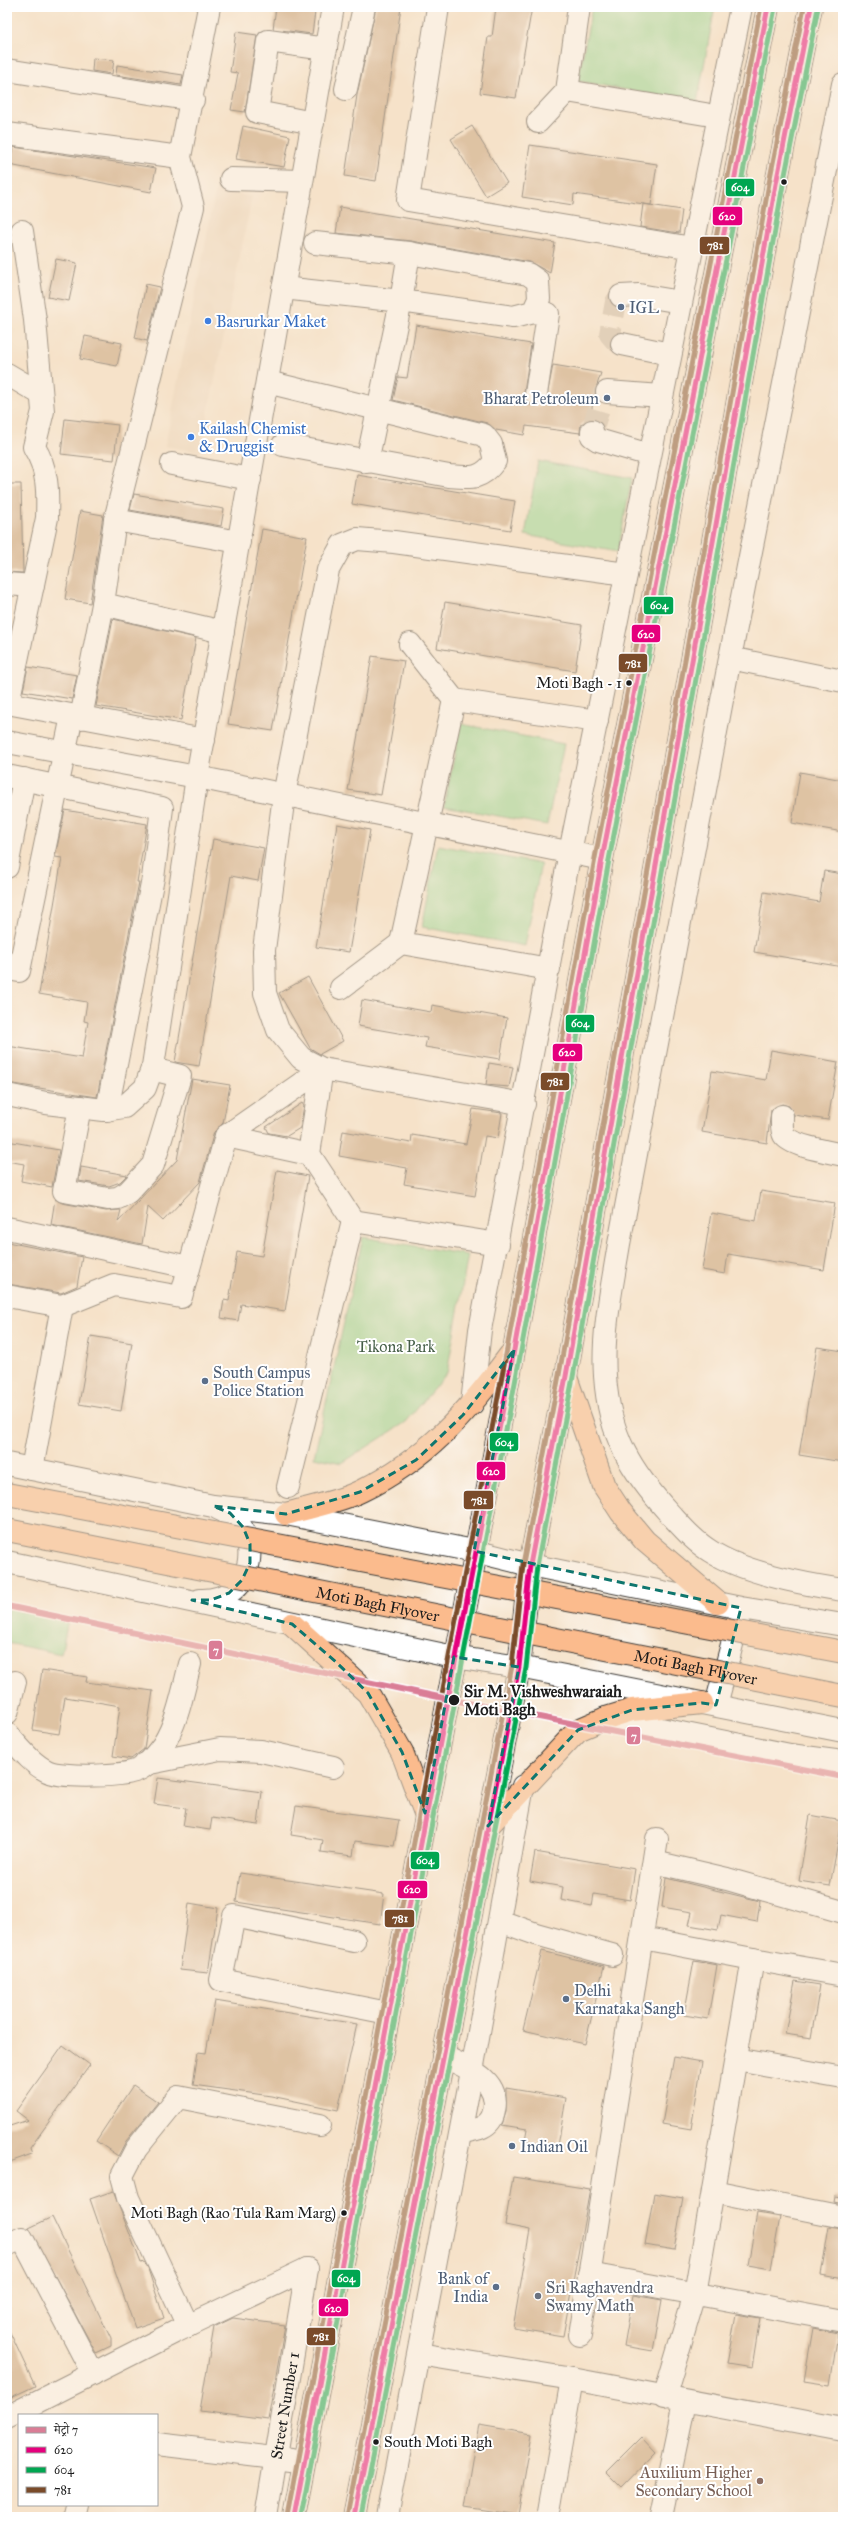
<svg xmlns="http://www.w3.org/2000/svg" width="850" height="2524" viewBox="0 0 850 2524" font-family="'IM FELL Great Primer','Noto Serif Devanagari',serif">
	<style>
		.built { fill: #e9d3b8 }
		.green { fill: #8fd793; stroke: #567a58 }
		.building { fill: #c29d77 }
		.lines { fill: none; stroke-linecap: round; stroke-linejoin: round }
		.minor-tunnel { stroke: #cabaa6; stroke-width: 22; stroke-dasharray: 22 11; stroke-linecap: butt }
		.minor-casing { stroke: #3d3a36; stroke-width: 24 }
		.major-casing { stroke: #3d3a36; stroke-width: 24 }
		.minor { stroke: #fff; stroke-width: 22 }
		.major { stroke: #fbbb8d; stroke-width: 22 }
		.major-bridge-casing { stroke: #3d3a36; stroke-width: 24; stroke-linecap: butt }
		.major-bridge { stroke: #fbbb8d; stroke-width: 22 }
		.bus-1-casing { stroke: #fff; stroke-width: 8 }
		.bus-2-casing { stroke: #fff; stroke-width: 8 }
		.bus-3-casing { stroke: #fff; stroke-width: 8 }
		.bus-1 { stroke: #e5007d; stroke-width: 5 }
		.bus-2 { stroke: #00a651; stroke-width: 5 }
		.bus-3 { stroke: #7a4b2a; stroke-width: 5 }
		.metro-1-casing { stroke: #fff; stroke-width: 9 }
		.metro-1 { stroke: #da7d96; stroke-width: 6 }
		.marked { fill: none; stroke: #0f766e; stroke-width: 3; stroke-dasharray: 8 5; stroke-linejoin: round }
		.bus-dot { fill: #1c1c1c; stroke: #fff; stroke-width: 1.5 }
		.service-dot { fill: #5c6f8a; stroke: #fff; stroke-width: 1.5 }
		.shop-dot { fill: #3f7fe0; stroke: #fff; stroke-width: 1.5 }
		.worship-dot { fill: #6b7280; stroke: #fff; stroke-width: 1.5 }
		.education-dot { fill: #8d6e63; stroke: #fff; stroke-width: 1.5 }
		.labels { text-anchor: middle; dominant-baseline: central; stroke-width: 4; stroke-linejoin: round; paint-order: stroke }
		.bus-label { font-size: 15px; fill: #1c1c1c; stroke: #fff; text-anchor: end }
		.service-label { font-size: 16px; fill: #4e5e75; stroke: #fff; text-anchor: start }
		.shop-label { font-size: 16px; fill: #366cbe; stroke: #fff; text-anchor: start }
		.park-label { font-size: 16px; fill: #445d46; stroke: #fff }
		.street-label { font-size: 16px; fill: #1c1c1c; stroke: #fff }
		.stop-label { font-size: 16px; font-weight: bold; fill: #1c1c1c; stroke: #fff; text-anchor: start }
		.worship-label { font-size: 16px; fill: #5b616d; stroke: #fff; text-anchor: start }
		.education-label { font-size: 16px; fill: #785e54; stroke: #fff; text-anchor: end }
		.line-badge { stroke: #fff; stroke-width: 1.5 }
		.badge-label { font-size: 11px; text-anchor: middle; font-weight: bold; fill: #fff }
	</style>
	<rect width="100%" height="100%" fill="#fff"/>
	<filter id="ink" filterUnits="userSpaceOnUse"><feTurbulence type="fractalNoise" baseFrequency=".025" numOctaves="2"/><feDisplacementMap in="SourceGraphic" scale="8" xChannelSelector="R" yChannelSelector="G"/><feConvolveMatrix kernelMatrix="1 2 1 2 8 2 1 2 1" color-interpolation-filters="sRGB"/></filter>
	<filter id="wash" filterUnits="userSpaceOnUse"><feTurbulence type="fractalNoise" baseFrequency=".012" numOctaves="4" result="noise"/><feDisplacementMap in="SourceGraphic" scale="16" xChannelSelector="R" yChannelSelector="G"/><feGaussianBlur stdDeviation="0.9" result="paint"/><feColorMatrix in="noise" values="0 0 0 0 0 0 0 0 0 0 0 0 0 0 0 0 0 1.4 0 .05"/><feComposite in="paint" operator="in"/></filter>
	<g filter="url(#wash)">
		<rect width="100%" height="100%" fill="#f5e2c9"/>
		<g class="built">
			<polygon points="216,189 252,197 200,453 165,446"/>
			<polygon points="689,2415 843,2444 843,2517 670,2517"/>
		</g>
		<g class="green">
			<polygon points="592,7 715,7 697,103 578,81"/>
			<polygon points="538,461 632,478 618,552 525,535"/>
			<polygon points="461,724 564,744 547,825 444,806"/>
			<polygon points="438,845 541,864 525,946 422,927"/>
			<polygon points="363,1237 468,1255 447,1373 406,1422 342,1463 314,1457"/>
			<polygon points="7,1608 68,1621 61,1654 7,1643"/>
		</g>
		<g id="blocks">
			<g class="building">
				<polygon points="276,7 315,12 312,34 273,29"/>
				<polygon points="376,7 401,7 376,181 345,176 357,95"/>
				<polygon points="496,7 532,7 516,98 480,93 488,37 492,37"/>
				<polygon points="236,32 257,35 245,112 231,110 238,73 230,72"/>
				<polygon points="93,58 114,60 112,74 92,71"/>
				<polygon points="117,65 183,75 181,85 116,75"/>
				<polygon points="243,126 290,136 284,167 236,159"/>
				<polygon points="472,126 507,183 486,196 451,139"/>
				<polygon points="530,145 657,164 651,205 574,194 573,205 522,197"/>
				<polygon points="13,147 156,168 151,192 9,165"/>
				<polygon points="643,204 682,210 679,233 640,227"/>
				<polygon points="340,207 555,243 550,273 530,262 411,241 336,233"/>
				<polygon points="56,259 77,263 69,301 48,297"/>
				<polygon points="146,284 160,287 147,341 135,338"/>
				<polygon points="416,325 531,344 524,393 528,404 534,406 540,406 546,401 553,365 601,373 595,391 590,419 581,424 580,433 526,426 524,435 496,430 487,423 393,400 398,377 407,378"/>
				<polygon points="85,336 122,343 117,366 80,359"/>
				<polygon points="65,419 118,425 114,460 61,454"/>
				<polygon points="357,475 515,501 510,530 352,504"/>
				<polygon points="7,484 21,484 23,573 7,572"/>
				<polygon points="134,494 224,509 221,526 130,510"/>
				<polygon points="80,511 103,515 90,603 65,599"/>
				<polygon points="262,529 307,537 273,731 228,724"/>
				<polygon points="445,602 582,625 575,671 437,648"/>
				<polygon points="113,619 196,638 181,720 96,706"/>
				<polygon points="372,656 404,661 381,795 348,790"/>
				<polygon points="28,667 77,675 72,699 23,691"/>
				<polygon points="800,772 843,780 843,832 792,823"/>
				<polygon points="65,810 147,824 137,882 139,882 97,1097 7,1083 7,1046 82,1058 88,1022 84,1021 87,1002 39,994 62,858 55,857"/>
				<polygon points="337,824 370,830 349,952 316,947"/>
				<polygon points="213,839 264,848 258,881 231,876 199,1066 175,1062"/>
				<polygon points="824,871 843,874 843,967 754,952 764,892 819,902"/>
				<polygon points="308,977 343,1041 320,1054 310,1048 279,993"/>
				<polygon points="362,1000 431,1012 432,1005 507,1018 500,1059 425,1047 427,1038 358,1026"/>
				<polygon points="771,1050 838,1062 828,1120 794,1115 789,1106 782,1104 771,1110 767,1143 702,1132 712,1071 766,1080"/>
				<polygon points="489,1063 513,1067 509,1087 486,1085"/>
				<polygon points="192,1079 230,1085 223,1123 214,1132 200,1182 163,1221 148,1207 142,1244 51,1225 55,1199 62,1203 106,1211 121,1210 118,1222 177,1160"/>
				<polygon points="302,1103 304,1106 300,1128 287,1136 269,1133 266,1127"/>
				<polygon points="473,1109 502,1113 498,1138 485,1136 475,1196 404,1184 407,1168 339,1156 343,1131 411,1143 412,1135 466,1144"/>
				<polygon points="7,1141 59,1150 52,1187 21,1181 24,1164 7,1161"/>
				<polygon points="81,1167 127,1175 120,1182 109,1186 79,1181"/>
				<polygon points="277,1170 308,1176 285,1311 241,1304 238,1321 221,1318 224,1300 229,1301 237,1252 262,1256"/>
				<polygon points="761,1191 835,1203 824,1270 728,1254 725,1274 702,1270 711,1213 756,1221"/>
				<polygon points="7,1242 82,1257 77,1286 61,1293 7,1284"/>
				<polygon points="91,1336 132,1343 121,1411 79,1404"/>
				<polygon points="817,1347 843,1351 843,1462 799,1455"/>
				<polygon points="42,1670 87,1677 86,1682 153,1691 144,1749 131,1759 113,1756 120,1706 103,1703 65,1697 59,1734 33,1730"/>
				<polygon points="158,1778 262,1792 258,1825 212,1818 210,1830 183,1826 186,1808 154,1804"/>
				<polygon points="296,1806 399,1820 394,1846 355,1841 353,1856 321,1852 323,1840 291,1835"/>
				<polygon points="810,1815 842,1821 830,1886 799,1881"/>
				<polygon points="535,1852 635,1869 630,1900 594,1894 592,1906 561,1900 563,1887 530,1881"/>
				<polygon points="240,1873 384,1894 380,1924 236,1902"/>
				<polygon points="666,1878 760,1901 757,1922 721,1915 718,1930 689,1925 692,1912 662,1907"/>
				<polygon points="189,1903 218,1908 208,1973 180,1970"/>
				<polygon points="542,1951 604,1966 585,2044 523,2030"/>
				<polygon points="694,1961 717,1965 708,2019 684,2015"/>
				<polygon points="795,1981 820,1985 811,2038 785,2034"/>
				<polygon points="215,2001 357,2024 338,2110 271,2096 193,2085 198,2052 206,2053"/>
				<polygon points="63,2045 90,2065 30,2148 32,2154 7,2163 7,2127 28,2120 16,2111"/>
				<polygon points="674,2057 702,2062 691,2129 662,2124"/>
				<polygon points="133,2085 158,2102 126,2141 118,2156 96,2141"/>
				<polygon points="506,2088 566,2098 558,2146 525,2140 527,2129 502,2125 506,2112"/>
				<polygon points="513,2177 590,2189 563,2336 513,2328 530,2230 505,2225"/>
				<polygon points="113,2191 141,2263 144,2262 148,2269 164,2318 135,2328 90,2199"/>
				<polygon points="654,2193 683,2198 674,2250 645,2245"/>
				<polygon points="834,2197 843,2198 843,2204 833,2202"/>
				<polygon points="757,2213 780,2217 771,2269 748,2265"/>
				<polygon points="52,2217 111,2339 111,2346 96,2353 29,2228"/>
				<polygon points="829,2227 843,2229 843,2279 821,2275"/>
				<polygon points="633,2295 662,2300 653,2351 624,2346"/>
				<polygon points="736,2314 760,2318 752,2368 727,2364"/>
				<polygon points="233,2318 285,2325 268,2420 200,2411 214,2327"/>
				<polygon points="7,2326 35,2386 7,2399"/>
				<polygon points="813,2328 838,2333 830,2385 804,2381"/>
				<polygon points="479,2425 532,2434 518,2515 465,2507"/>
				<polygon points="642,2437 656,2452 621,2488 606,2473"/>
			</g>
		</g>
	</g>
	<g filter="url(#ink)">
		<use href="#blocks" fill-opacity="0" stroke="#3d3a36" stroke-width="1"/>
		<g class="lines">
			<g class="minor-tunnel">
				<polyline points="621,296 616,302 610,334 616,341 622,344"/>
				<polyline points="592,431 603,395 607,392"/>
			</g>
			<g class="minor-casing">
				<g id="minor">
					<polyline points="438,7 408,200 692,248"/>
					<polyline points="7,70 193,100"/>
					<path d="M843,84L730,658L619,1244C612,1287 602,1332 605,1376C609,1436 631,1471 670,1514C683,1528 695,1542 710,1551C744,1573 803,1584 843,1590"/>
					<polyline points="346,89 364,7"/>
					<polyline points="567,91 705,114"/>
					<polyline points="538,122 567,91 579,7"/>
					<polyline points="313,123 257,112 268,41 326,49"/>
					<polyline points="7,134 180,157"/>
					<polyline points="231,179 302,181"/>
					<polyline points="315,243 409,253 528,274 538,281 539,299 533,312 513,317 401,301 367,462"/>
					<polyline points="283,288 401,301 409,253"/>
					<polyline points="621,296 639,295 681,302"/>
					<polyline points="533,312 548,314 536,394"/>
					<polyline points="622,344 670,354"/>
					<polyline points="7,374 41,394"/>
					<path d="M267,382L484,435L491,444L495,461C481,480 471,478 449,476L283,445"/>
					<polyline points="607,392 662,396"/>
					<polyline points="592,431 592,436 598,440 650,455"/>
					<polyline points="172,464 250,479"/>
					<polyline points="115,520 193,207 180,157 209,7"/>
					<polyline points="7,584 33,586"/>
					<polyline points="223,632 103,604 115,520 239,542"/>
					<polyline points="410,644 454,700"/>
					<polyline points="730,658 843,681"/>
					<polyline points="7,703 204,740"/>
					<path d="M8,703L47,518C48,492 48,469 34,447L43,411L35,320L22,231"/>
					<polyline points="81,718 103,604"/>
					<polyline points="7,742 197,777 602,859"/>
					<polyline points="7,776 162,808 153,878 107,1110"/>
					<polyline points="7,867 24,779"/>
					<polyline points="7,969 19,971 72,716"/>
					<polyline points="549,969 401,943 454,700 597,721"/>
					<polyline points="341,988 401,943"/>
					<polyline points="7,1095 46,1103 104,1110 124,1107 145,1088 153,1066 197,777 333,7"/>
					<polyline points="524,1104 322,1069 301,1058 278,1030 265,993 264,950 284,795 328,570 342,545 357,539 394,542 626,574"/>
					<polyline points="80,1107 64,1191 108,1199 118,1198 128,1192 153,1165 180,1076 152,1069"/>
					<path d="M782,1116C782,1122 781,1130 784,1135C791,1146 830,1152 843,1155"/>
					<polyline points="309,1154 226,1136 322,1069 309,1154 353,1221 498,1244"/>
					<polyline points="7,1228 189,1267"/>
					<polyline points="7,1296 62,1306 114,1285 181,1297 226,1136"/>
					<polyline points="472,1404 480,1330 570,852 741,7"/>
					<polyline points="7,1464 213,1506 286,1514 474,1551 530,1565 741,1608 843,1625"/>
					<polyline points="32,1469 62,1306"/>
					<polyline points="288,1487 353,1221"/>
					<polyline points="7,1562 454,1657 519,1667 843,1731"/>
					<path d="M200,1600C256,1602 268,1529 217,1508"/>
					<polyline points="716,1705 740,1614"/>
					<polyline points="7,1713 15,1682"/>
					<polyline points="606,1718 790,1755 843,1762"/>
					<path d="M7,1734C19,1747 31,1763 47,1771C61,1778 125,1777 140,1769C149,1764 157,1753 163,1745C178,1721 183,1691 190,1664"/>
					<polyline points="145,1764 220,1749 261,1751 333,1767"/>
					<polyline points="654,1862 727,1879 843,1912"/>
					<polyline points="500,1921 536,1934 612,1955"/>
					<polyline points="642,1938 753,1959 695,2294 664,2398"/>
					<polyline points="354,1941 234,1916 221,1980 388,2013"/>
					<polyline points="753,1959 843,1975"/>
					<path d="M443,2056C467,2068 501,2079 494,2111C491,2128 476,2130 461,2132"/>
					<polyline points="736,2059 843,2078"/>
					<polyline points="713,2191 843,2217"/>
					<polyline points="7,2245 22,2238 93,2374"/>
					<polyline points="589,2274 843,2321"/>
					<polyline points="188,2326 128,2198 122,2176 136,2149 178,2097 320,2125"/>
					<polyline points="580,2335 657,1839"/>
					<polyline points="419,2354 572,2379 843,2430"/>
					<polyline points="7,2417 175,2332 307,2269"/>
					<polyline points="157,2444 291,2460"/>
					<polyline points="74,2517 77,2505"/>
					<path id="s1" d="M266,2517L307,2269"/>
					<polyline points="387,2517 472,2071 523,1786"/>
					<polyline points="548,2517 572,2379"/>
					<polyline points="661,2517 685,2402"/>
				</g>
			</g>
			<g class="major-casing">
				<g id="major">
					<polyline points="566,1377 604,1486 621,1512 645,1541 718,1603"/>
					<path d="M286,1514C310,1507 339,1502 361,1491C428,1458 466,1414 510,1355"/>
					<polyline points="292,1624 368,1693 402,1752 425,1813"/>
					<polyline points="489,1825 578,1730 606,1718 632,1710 702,1703"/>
					<polyline points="294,2517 514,1350 602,859 768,7"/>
					<polyline points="354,2517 519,1667 530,1565 566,1376 776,184 811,7"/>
				</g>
			</g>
			<use href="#minor" class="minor"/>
			<use href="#major" class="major"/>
			<g class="major-bridge-casing">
				<g id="major-bridge">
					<polyline points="7,1494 843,1652"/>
					<path id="s2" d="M7,1530L843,1696"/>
				</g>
			</g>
			<use href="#major-bridge" class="major-bridge"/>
			<g class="bus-1-casing">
				<g id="bus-1">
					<polyline points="294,2517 514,1350 602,859 768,7"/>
					<polyline points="354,2517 519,1667 530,1565 566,1376 776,184 811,7"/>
				</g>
			</g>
			<g class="bus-2-casing">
				<g id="bus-2">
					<polyline points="301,2517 521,1351 609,860 775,8"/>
					<polyline points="361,2517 526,1668 537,1566 573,1377 783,185 818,8"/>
				</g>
			</g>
			<g class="bus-3-casing">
				<g id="bus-3">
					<polyline points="287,2516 507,1349 595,858 761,7"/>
					<polyline points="347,2516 512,1666 523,1564 559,1375 769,183 804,7"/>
				</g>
			</g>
			<use href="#bus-1" class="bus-1"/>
			<use href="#bus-2" class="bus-2"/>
			<use href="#bus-3" class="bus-3"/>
			<g class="metro-1-casing">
				<polyline id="metro-1" points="7,1606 453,1700 843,1777"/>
			</g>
			<use href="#metro-1" class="metro-1"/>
		</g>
	</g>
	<path d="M0 0H850V2524H0ZM514,1350L474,1551L741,1608L716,1705L702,1703L632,1710L578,1730L488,1826L519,1667L454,1657L425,1813L402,1752L368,1693L336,1662L292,1624L192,1600H211L229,1593L242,1580L250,1563V1544L243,1527L230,1513L213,1506L286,1514L360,1492L416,1460L463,1415Z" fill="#f5e2c9" fill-opacity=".55" fill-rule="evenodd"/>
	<path class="marked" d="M514,1350L474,1551L741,1608L716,1705L702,1703L632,1710L578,1730L488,1826L519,1667L454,1657L425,1813L402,1752L368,1693L336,1662L292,1624L192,1600H211L229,1593L242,1580L250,1563V1544L243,1527L230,1513L213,1506L286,1514L360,1492L416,1460L463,1415Z"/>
	<g class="bus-dot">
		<circle cx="784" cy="182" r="3.5"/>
		<circle cx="629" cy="683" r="3.5"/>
		<circle cx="454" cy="1700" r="6"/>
		<circle cx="344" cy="2213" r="3.5"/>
		<circle cx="376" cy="2442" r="3.5"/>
	</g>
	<g class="service-dot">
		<circle cx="621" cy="307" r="4"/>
		<circle cx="607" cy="398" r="4"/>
		<circle cx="205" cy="1381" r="4"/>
		<circle cx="566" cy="1999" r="4"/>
		<circle cx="512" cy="2146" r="4"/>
		<circle cx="496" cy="2287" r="4"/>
	</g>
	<g class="shop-dot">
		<circle cx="208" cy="321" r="4"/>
		<circle cx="191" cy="437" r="4"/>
	</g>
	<circle class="worship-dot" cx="538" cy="2296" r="4"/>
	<circle class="education-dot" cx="760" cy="2481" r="4"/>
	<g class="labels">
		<g class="bus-label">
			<text x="622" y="683">Moti Bagh - 1</text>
			<text x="336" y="2213">Moti Bagh (Rao Tula Ram Marg)</text>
			<text x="384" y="2442" text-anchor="start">South Moti Bagh</text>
		</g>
		<g class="service-label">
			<text x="629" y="307">IGL</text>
			<text x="599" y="398" text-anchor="end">Bharat Petroleum</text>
			<text x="213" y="1372">South Campus<tspan x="213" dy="18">Police Station</tspan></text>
			<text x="574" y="1990">Delhi<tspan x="574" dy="18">Karnataka Sangh</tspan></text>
			<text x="520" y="2146">Indian Oil</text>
			<text x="488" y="2278" text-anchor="end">Bank of<tspan x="488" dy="18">India</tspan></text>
		</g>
		<g class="shop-label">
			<text x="216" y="321">Basrurkar Maket</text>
			<text x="199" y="428">Kailash Chemist<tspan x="199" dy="18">&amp; Druggist</tspan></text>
		</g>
		<g class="park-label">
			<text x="396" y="1346">Tikona Park</text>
		</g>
		<g class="street-label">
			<text stroke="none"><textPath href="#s2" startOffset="378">Moti Bagh Flyover</textPath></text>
			<text stroke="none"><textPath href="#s2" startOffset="702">Moti Bagh Flyover</textPath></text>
			<text stroke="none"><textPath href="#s1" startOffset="113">Street Number 1</textPath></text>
		</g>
		<g class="stop-label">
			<text x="464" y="1691">Sir M. Vishweshwaraiah<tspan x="464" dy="18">Moti Bagh</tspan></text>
		</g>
		<g class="worship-label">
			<text x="546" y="2287">Sri Raghavendra<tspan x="546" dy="18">Swamy Math</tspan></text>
		</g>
		<g class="education-label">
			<text x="752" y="2472">Auxilium Higher<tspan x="752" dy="18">Secondary School</tspan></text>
		</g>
	</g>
	<g class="line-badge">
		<rect x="725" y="178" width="30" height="19" rx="4" fill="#00a651"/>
		<rect x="712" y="206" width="31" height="20" rx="4" fill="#e5007d"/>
		<rect x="699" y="236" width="31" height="19" rx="4" fill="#7a4b2a"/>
		<rect x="643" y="596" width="31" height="19" rx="4" fill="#00a651"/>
		<rect x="631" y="624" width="30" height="19" rx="4" fill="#e5007d"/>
		<rect x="618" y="653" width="30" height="20" rx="4" fill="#7a4b2a"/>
		<rect x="565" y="1014" width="30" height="19" rx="4" fill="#00a651"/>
		<rect x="552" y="1043" width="31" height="19" rx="4" fill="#e5007d"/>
		<rect x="540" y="1072" width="30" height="19" rx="4" fill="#7a4b2a"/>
		<rect x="489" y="1432" width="30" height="20" rx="4" fill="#00a651"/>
		<rect x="476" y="1461" width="30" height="20" rx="4" fill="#e5007d"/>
		<rect x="463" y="1490" width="31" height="20" rx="4" fill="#7a4b2a"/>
		<rect x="208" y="1640" width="15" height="20" rx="4" fill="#da7d96"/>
		<rect x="626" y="1726" width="15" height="19" rx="4" fill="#da7d96"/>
		<rect x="410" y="1851" width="30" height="19" rx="4" fill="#00a651"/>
		<rect x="397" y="1880" width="31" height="19" rx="4" fill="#e5007d"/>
		<rect x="384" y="1909" width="31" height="19" rx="4" fill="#7a4b2a"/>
		<rect x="331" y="2269" width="30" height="19" rx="4" fill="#00a651"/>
		<rect x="318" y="2298" width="31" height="19" rx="4" fill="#e5007d"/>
		<rect x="306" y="2327" width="30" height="19" rx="4" fill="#7a4b2a"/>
	</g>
	<g class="badge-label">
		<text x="740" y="191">604</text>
		<text x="727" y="220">620</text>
		<text x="715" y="249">781</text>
		<text x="659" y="609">604</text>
		<text x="646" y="638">620</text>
		<text x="633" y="667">781</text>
		<text x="580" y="1027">604</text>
		<text x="567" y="1056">620</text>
		<text x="555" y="1085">781</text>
		<text x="504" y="1446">604</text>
		<text x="491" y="1475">620</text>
		<text x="479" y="1504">781</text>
		<text x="216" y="1654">7</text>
		<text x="634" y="1740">7</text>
		<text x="425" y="1864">604</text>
		<text x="412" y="1893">620</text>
		<text x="400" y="1922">781</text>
		<text x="346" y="2282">604</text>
		<text x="333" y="2312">620</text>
		<text x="321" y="2340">781</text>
	</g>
	<rect width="850" height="2524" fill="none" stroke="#fff" stroke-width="24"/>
	<rect x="18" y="2414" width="140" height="92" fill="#ffffff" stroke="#a4a4a4"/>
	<rect x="26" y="2427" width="20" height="6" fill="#da7d96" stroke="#a4a4a4"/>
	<text x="54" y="2434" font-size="12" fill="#1c1c1c">मेट्रो 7</text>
	<rect x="26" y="2447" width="20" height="6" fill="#e5007d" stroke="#a4a4a4"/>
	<text x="54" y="2454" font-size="12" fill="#1c1c1c">620</text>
	<rect x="26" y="2467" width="20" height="6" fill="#00a651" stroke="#a4a4a4"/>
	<text x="54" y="2474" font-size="12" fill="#1c1c1c">604</text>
	<rect x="26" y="2487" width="20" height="6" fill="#7a4b2a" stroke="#a4a4a4"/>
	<text x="54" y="2494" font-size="12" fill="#1c1c1c">781</text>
</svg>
